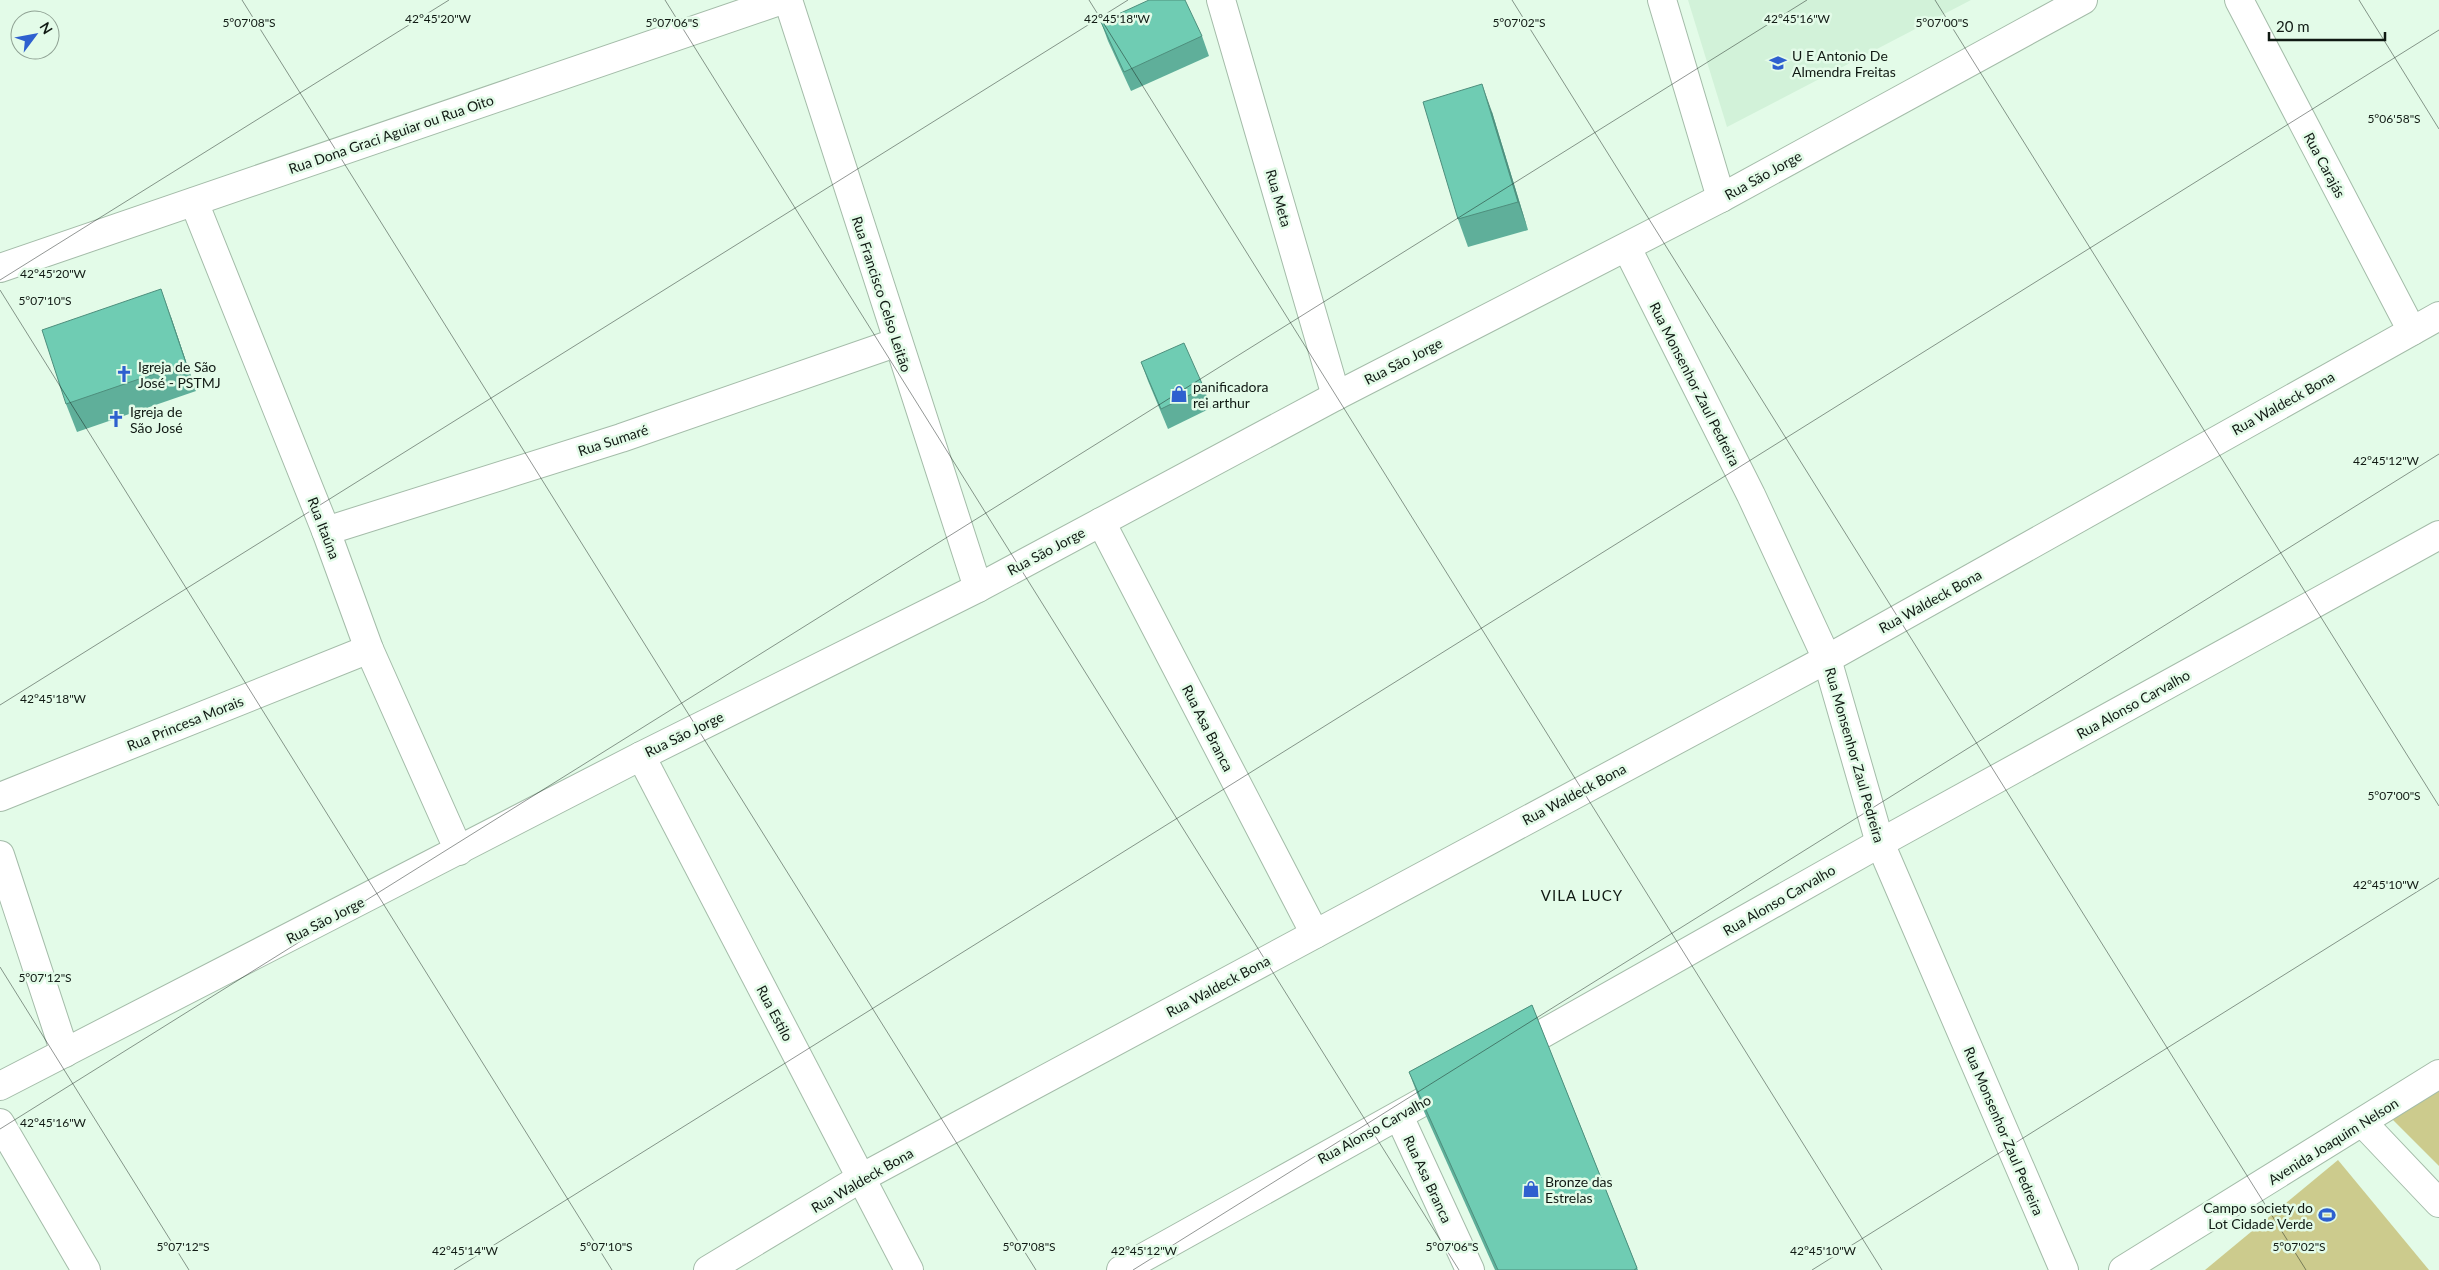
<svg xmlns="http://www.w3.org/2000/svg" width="2439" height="1270" viewBox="0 0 2439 1270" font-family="Lato,sans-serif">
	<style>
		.built { fill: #d2f2d9 }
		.green { fill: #cccb8d }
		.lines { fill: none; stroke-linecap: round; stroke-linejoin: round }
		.minor-casing { stroke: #a4bca9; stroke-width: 30 }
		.tertiary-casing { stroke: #a4bca9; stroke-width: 30 }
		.minor { stroke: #fff; stroke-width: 28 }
		.tertiary { stroke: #fff; stroke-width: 28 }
		.wall { fill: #5faf9a }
		.shaded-wall { fill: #4e8f7d }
		.building { fill: #6fccb3; stroke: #4e8f7d }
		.ticks { fill: none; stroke: #101913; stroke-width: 1; stroke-opacity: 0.45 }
		.labels { text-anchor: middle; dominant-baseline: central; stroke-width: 5; stroke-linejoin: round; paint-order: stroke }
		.poi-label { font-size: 14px; fill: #101913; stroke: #e3fbe8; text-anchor: start }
		.street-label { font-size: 14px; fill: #101913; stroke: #e3fbe8 }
		.neighbourhood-label { font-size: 15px; letter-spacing: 1px; fill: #101913; stroke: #e3fbe8 }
		.ticks-label { font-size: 12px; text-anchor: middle; fill: #101913; stroke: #e3fbe8; stroke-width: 5; stroke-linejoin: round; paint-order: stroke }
	</style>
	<rect width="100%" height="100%" fill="#e3fbe8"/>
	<polygon class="built" points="1688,0 1971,0 1727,127"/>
	<g class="green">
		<polygon points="2439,1086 2439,1166 2391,1118"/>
		<polygon points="2338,1160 2429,1270 2205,1270"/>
	</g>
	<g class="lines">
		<g class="minor-casing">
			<g id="minor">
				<polyline points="788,0 978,588"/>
				<polyline points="1221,0 1336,396"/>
				<polyline points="1662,0 1721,198"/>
				<polyline points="2239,0 2412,331"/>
				<polyline points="194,202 326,531 369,649 459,851"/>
				<polyline points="1627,248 1751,495 1827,659 1880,843 2064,1270"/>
				<polyline points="0,268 782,0"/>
				<polyline points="1101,522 1315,934"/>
				<polyline points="326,531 621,438 898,342"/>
				<polyline points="641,756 909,1270"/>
				<polyline points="0,797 369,649"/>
				<polyline points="0,855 65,1053"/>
				<polyline points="1512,1051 1880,843 2439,535"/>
				<polyline points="0,1086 641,756 978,588 1336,396 1721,198 2083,0"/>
				<polyline points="1399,1116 1470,1270"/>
				<polyline points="0,1123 86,1270"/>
				<polyline points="2363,1123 2439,1203"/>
				<polyline points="708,1270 861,1178 1827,659 2439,316"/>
				<polyline points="1121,1270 1453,1085"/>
			</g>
		</g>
		<g class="tertiary-casing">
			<polyline id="tertiary" points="2123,1270 2439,1074"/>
		</g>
		<use href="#minor" class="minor"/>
		<use href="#tertiary" class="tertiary"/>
	</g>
	<g class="wall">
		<polygon points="1101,22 1202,36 1209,56 1131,91 1108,41"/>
		<polygon points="1492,112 1528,230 1468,247 1458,219"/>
		<polygon points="171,317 196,391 77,432 66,404"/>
		<polygon points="1141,362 1204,388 1211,408 1168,429 1148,381"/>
		<polygon points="1532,1005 1638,1270 1495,1270 1422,1107 1409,1072"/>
	</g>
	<g class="shaded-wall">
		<polygon points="1482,84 1492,112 1528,230 1518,202"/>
		<polygon points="161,289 171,317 196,391 186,363"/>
	</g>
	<g class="building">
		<polygon points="1149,0 1185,0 1202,36 1124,72 1101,22"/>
		<polygon points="1482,84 1518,202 1458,219 1423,102"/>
		<polygon points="161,289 186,363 66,404 42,330"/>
		<polygon points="1184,343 1204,388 1161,409 1141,362"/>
		<polygon points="1532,1005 1637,1268 1634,1270 1498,1270 1409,1072"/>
	</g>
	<path class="ticks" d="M242,0L1036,1270M665,0L1459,1270M1089,0L1882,1270M1512,0L2306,1270M1935,0L2439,806M2359,0L2439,129M0,280L449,0M0,290L612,1270M0,705L1128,0M0,967L189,1270M0,1129L1807,0M454,1270L2439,30M1133,1270L2439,454M1812,1270L2439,878"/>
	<defs>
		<g id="school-bare" transform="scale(1.35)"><path d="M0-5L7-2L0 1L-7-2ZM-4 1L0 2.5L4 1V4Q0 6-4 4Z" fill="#2e60cf" stroke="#e3fbe8" stroke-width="2.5" paint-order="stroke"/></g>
		<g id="church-bare" transform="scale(1.35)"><path d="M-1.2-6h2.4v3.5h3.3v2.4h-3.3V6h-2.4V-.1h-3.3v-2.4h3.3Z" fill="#2e60cf" stroke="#e3fbe8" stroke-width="2.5" paint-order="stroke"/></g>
		<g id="shop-bare" transform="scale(1.35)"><path d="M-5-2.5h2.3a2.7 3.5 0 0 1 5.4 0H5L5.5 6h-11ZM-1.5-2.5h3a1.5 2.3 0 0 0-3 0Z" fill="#2e60cf" stroke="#e3fbe8" stroke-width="2.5" paint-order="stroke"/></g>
		<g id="stadium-bare" transform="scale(1.35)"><path d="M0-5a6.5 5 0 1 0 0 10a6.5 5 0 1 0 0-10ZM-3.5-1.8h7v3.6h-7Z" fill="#2e60cf" stroke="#e3fbe8" stroke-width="2.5" paint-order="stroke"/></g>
	</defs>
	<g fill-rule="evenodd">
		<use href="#school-bare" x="1778" y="63"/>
		<use href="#church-bare" x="124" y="374"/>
		<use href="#shop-bare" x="1179" y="394"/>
		<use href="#church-bare" x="116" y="419"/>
		<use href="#shop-bare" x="1531" y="1189"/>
		<use href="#stadium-bare" x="2327" y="1215"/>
	</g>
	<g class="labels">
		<g class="poi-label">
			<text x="1792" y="55">U E Antonio De<tspan x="1792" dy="16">Almendra Freitas</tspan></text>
			<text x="138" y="366">Igreja de São<tspan x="138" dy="16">José - PSTMJ</tspan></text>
			<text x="1193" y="386">panificadora<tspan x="1193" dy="16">rei arthur</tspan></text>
			<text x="130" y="411">Igreja de<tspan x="130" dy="16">São José</tspan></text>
			<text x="1545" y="1181">Bronze das<tspan x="1545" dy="16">Estrelas</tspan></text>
			<text x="2313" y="1207" text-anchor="end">Campo society do<tspan x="2313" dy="16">Lot Cidade Verde</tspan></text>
		</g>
		<g class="street-label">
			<text transform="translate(391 134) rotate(-19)">Rua Dona Graci Aguiar ou Rua Oito</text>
			<text transform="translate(2325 165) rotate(62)">Rua Carajás</text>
			<text transform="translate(1763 175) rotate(-29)">Rua São Jorge</text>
			<text transform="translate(1279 198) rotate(74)">Rua Meta</text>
			<text transform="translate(882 294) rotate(72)">Rua Francisco Celso Leitão</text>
			<text transform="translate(1403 361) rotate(-27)">Rua São Jorge</text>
			<text transform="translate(1695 384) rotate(63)">Rua Monsenhor Zaul Pedreira</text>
			<text transform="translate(2283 403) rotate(-29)">Rua Waldeck Bona</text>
			<text transform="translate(613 440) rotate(-18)">Rua Sumaré</text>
			<text transform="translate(324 528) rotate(69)">Rua Itaúna</text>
			<text transform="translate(1046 551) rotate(-28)">Rua São Jorge</text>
			<text transform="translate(1930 601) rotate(-29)">Rua Waldeck Bona</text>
			<text transform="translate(2133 704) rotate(-29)">Rua Alonso Carvalho</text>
			<text transform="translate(185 723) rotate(-22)">Rua Princesa Morais</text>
			<text transform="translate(1208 728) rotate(63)">Rua Asa Branca</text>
			<text transform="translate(684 734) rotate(-26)">Rua São Jorge</text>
			<text transform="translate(1855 755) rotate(74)">Rua Monsenhor Zaul Pedreira</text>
			<text transform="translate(1574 794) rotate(-28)">Rua Waldeck Bona</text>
			<text transform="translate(1779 900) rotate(-30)">Rua Alonso Carvalho</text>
			<text transform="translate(325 920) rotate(-27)">Rua São Jorge</text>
			<text transform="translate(1218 986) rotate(-28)">Rua Waldeck Bona</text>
			<text transform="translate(775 1013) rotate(62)">Rua Estilo</text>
			<text transform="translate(1374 1129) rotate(-29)">Rua Alonso Carvalho</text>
			<text transform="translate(2004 1131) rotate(67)">Rua Monsenhor Zaul Pedreira</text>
			<text transform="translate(2333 1141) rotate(-32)">Avenida Joaquim Nelson</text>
			<text transform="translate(1428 1179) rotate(65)">Rua Asa Branca</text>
			<text transform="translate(862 1180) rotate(-30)">Rua Waldeck Bona</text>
		</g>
		<g class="neighbourhood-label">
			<text x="1582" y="895">VILA LUCY</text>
		</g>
	</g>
	<g class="ticks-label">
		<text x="438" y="23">42°45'20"W</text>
		<text x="1117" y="23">42°45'18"W</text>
		<text x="1797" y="23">42°45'16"W</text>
		<text x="249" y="27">5°07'08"S</text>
		<text x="672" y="27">5°07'06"S</text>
		<text x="1519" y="27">5°07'02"S</text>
		<text x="1942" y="27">5°07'00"S</text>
		<text x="2394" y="123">5°06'58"S</text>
		<text x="53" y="278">42°45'20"W</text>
		<text x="45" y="305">5°07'10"S</text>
		<text x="2386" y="465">42°45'12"W</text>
		<text x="53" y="703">42°45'18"W</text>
		<text x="2394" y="800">5°07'00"S</text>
		<text x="2386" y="889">42°45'10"W</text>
		<text x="45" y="982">5°07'12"S</text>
		<text x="53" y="1127">42°45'16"W</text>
		<text x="183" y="1251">5°07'12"S</text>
		<text x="606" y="1251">5°07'10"S</text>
		<text x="1029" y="1251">5°07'08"S</text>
		<text x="1452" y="1251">5°07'06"S</text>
		<text x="2299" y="1251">5°07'02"S</text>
		<text x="465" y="1255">42°45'14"W</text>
		<text x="1144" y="1255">42°45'12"W</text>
		<text x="1823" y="1255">42°45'10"W</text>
	</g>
	<g transform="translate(35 35) rotate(58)"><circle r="24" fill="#e3fbe8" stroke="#8fa193"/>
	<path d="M0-4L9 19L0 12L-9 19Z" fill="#2e60cf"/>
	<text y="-8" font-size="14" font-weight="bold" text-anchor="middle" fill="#101913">N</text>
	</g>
	<path d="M2269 32v8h116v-8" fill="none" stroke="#101913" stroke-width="2.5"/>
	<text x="2276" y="32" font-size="15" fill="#101913" stroke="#e3fbe8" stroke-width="4" paint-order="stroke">20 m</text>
</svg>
